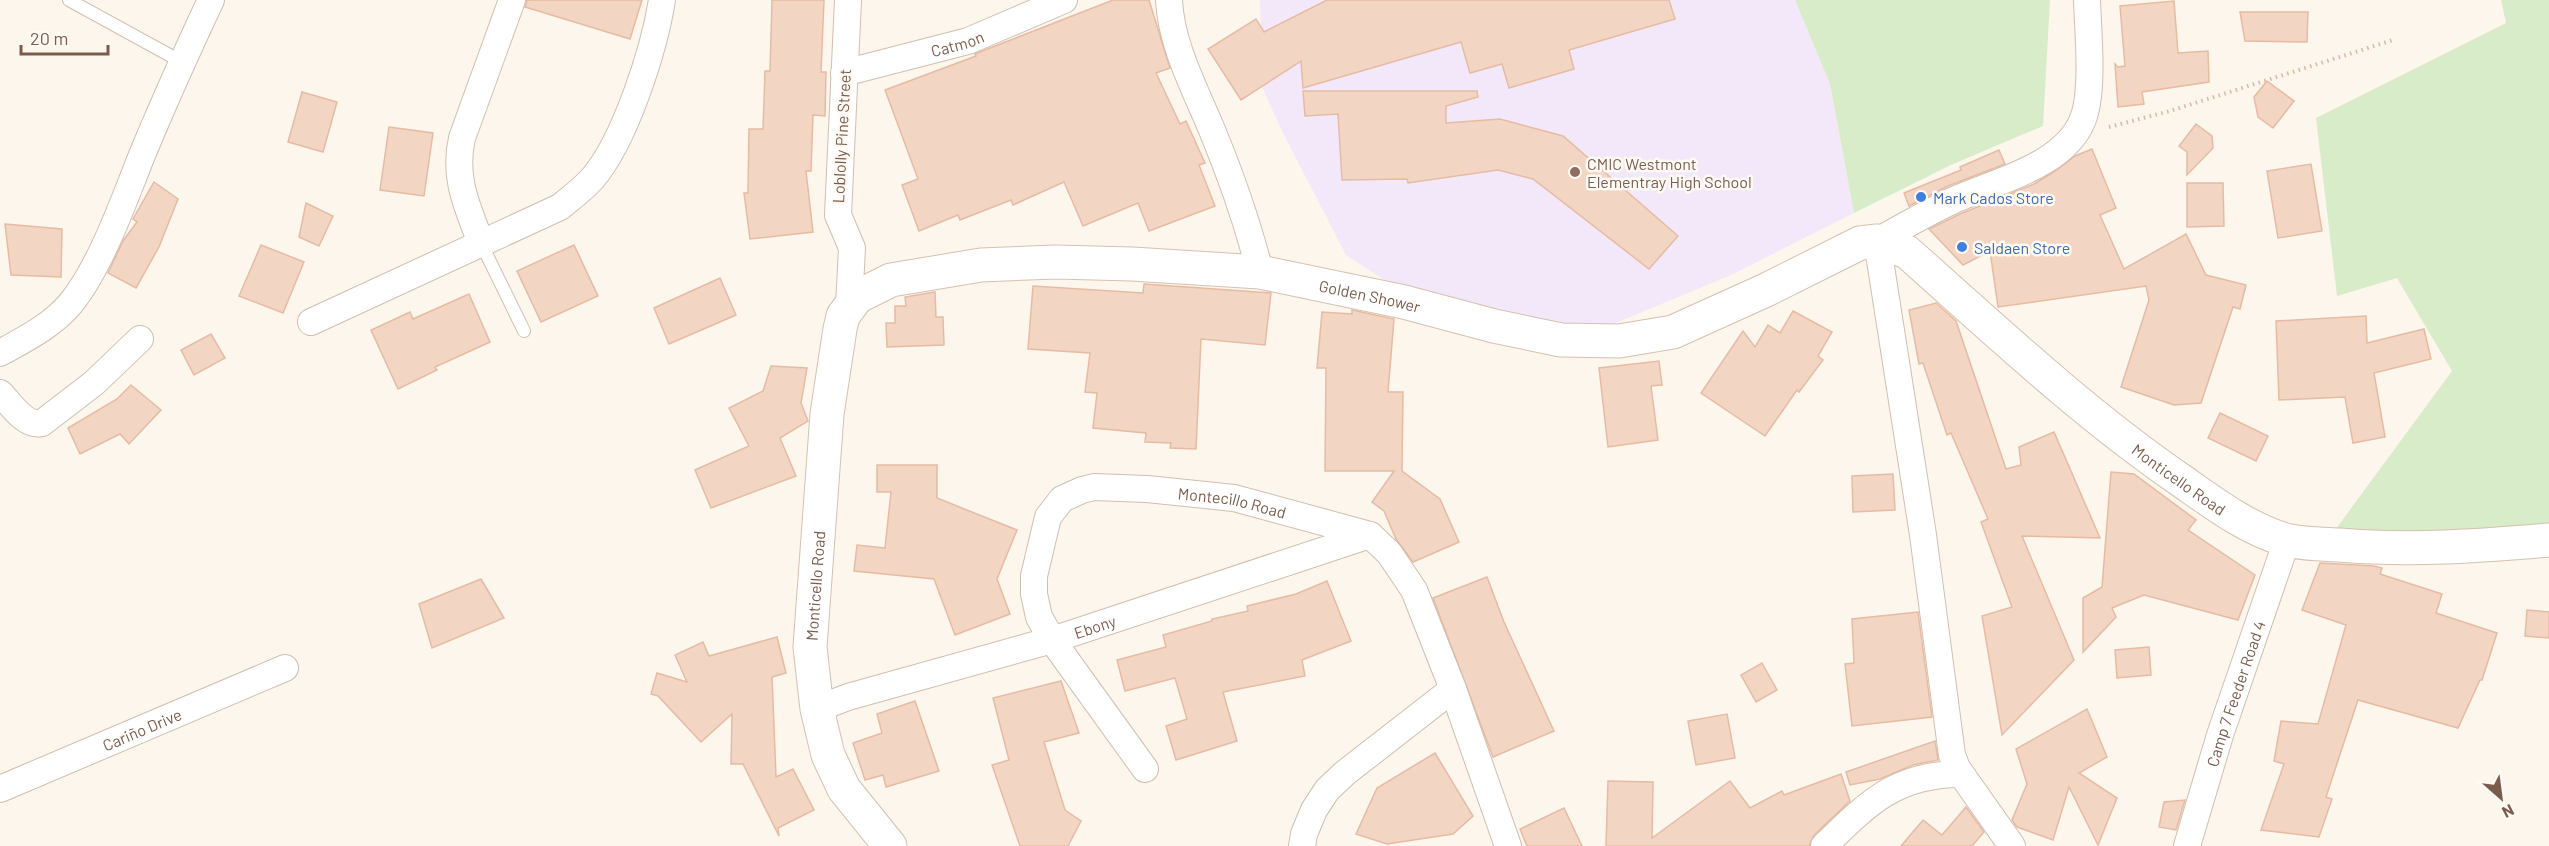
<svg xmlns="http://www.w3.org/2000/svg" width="2549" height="846" viewBox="0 0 2549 846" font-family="Barlow,sans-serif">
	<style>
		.education { fill: #f3e8fa }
		.green { fill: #d8ecc9 }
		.building { fill: #f3d5c3; stroke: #e6bba3; stroke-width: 1.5 }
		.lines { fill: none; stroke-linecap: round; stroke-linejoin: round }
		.service-casing { stroke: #d1beb0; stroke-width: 14 }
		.minor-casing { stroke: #d1beb0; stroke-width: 28 }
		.secondary-casing { stroke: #d6c0b0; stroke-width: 35 }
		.path { stroke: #d9b8a5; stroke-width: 4; stroke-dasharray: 1.5 4.5; stroke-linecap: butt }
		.service { stroke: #fff; stroke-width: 12 }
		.minor { stroke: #fff; stroke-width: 26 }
		.secondary { stroke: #fff; stroke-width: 33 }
		.education-dot { fill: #8d6e63; stroke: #fffaf3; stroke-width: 2 }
		.shop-dot { fill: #3f7fe0; stroke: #fffaf3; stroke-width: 2 }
		.labels { text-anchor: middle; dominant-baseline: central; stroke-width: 5; stroke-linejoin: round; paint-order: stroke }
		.street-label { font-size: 16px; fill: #7a5c4d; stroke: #fffaf3 }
		.education-label { font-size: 16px; fill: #785e54; stroke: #fffaf3; text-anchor: start }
		.shop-label { font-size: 16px; fill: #366cbe; stroke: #fffaf3; text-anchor: start }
	</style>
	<rect width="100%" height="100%" fill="#fdf6ec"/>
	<polygon class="education" points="1260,0 1795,0 1830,84 1854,213 1731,275 1599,330 1406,294 1346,255 1282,131 1263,89"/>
	<g class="green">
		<polygon points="1795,0 2050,0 2043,126 1953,164 1854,213 1830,84"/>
		<polygon points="2501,0 2549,0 2549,523 2327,541 2452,371 2397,278 2337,296 2316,118 2506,23"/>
	</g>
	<g class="building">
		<polygon points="527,0 642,0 630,39 525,7"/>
		<polygon points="772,0 824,0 821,72 826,72 825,116 813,115 811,171 806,171 813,232 750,239 744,193 748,193 749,129 763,129 765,71 770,71"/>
		<polygon points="1113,0 1149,0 1170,68 1156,73 1180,124 1186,121 1205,163 1199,165 1215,206 1149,231 1138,203 1083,226 1064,182 1013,205 1011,200 960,220 958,215 919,231 902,185 918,179 885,90 976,56 975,54 990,48"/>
		<polygon points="1327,0 1669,0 1675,19 1569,50 1574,69 1509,88 1502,64 1470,73 1461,42 1303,88 1301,61 1241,100 1208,49 1256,19 1264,32"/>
		<polygon points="2174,1 2178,53 2208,51 2209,82 2142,92 2144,104 2118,107 2115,64 2118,67 2125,66 2120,6"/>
		<polygon points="2240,12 2308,12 2307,42 2245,41"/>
		<polygon points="2267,81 2294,101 2273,128 2258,117 2254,97"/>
		<polygon points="1303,91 1477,91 1478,97 1446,106 1446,123 1500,119 1563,136 1678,236 1649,269 1533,179 1498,170 1408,183 1407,179 1342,180 1338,114 1305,116"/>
		<polygon points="302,92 337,102 323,152 288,142"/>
		<polygon points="2196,124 2212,136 2213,148 2187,175 2187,152 2179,146"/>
		<polygon points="389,127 433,133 424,196 380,190"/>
		<polygon points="2092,149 2116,208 2100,215 2124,269 2186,234 2206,275 2246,285 2240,309 2233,307 2201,403 2174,405 2121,387 2149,300 2146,286 1998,307 1990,251 1963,265 1929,229 1960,214 2034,184 2054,172 2075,156"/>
		<polygon points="1999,150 2005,164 1948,186 1909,206 1904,193 1961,170 1960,167"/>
		<polygon points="2311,164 2322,231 2278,238 2267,171"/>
		<polygon points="154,182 178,199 159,247 136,288 108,273 123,241 137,222 133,219 134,217"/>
		<polygon points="2187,183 2223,183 2224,226 2187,227"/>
		<polygon points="306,203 333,216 319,246 299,237"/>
		<polygon points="5,224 62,229 61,277 11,275"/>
		<polygon points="261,245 304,262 283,313 239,296"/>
		<polygon points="574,245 598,296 541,322 517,271"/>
		<polygon points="720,278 736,315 669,344 654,308"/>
		<polygon points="1144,284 1271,293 1265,345 1201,339 1196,449 1170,448 1171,443 1145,442 1146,433 1093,428 1097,393 1085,392 1090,353 1028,349 1033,286 1143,293"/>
		<polygon points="935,292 936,317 943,317 944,345 887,347 886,323 895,323 895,306 906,306 905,297"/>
		<polygon points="469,294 490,342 435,367 437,370 398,389 371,330 410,312 413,319"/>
		<polygon points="1936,303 1956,321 2006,469 2021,465 2019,447 2054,432 2100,538 2022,536 2074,660 2002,735 1982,616 2012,607 1981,522 1988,519 1951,433 1947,435 1923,363 1919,364 1909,310"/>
		<polygon points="1352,310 1394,319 1388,392 1403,392 1402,471 1440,499 1459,542 1413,562 1396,539 1384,511 1372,502 1394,471 1325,471 1326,368 1317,368 1322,312 1352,314"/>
		<polygon points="1793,311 1832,332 1818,356 1823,360 1799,392 1797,390 1765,436 1701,393 1743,331 1755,347 1768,325 1780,333"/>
		<polygon points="2366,316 2367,343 2424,329 2431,359 2374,373 2385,437 2353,443 2345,397 2279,400 2276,321"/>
		<polygon points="211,334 225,358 194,375 181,350"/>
		<polygon points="1659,361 1662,385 1651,386 1658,440 1608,447 1599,368"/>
		<polygon points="771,366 807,368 801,403 808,421 780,438 796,476 711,508 695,470 749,446 729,408 763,391"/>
		<polygon points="131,385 161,410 129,444 120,434 80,454 68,428 117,399"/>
		<polygon points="2220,413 2268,436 2256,461 2208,438"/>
		<polygon points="877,465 937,465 937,498 1017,530 997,579 1010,614 955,635 934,579 854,571 857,545 885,548 891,492 877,492"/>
		<polygon points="2111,472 2134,474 2196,520 2188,530 2255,575 2238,620 2144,595 2112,608 2116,617 2083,652 2083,598 2102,587"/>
		<polygon points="1893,474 1895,510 1853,512 1852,476"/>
		<polygon points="2320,563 2374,566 2382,568 2380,574 2442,594 2436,613 2497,633 2482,680 2480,680 2458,728 2358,700 2326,797 2332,799 2319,837 2261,830 2284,764 2274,761 2281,721 2318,724 2346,625 2302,610"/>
		<polygon points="1487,577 1504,622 1554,731 1493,757 1433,598"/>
		<polygon points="481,579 504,618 432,648 419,604"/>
		<polygon points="1327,581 1351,641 1302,660 1305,676 1223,692 1237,741 1176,760 1166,726 1187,719 1175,678 1125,691 1117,660 1166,647 1163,635 1212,621 1212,619 1248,611 1247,606 1296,594"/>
		<polygon points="2527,610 2549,612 2549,638 2525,636"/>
		<polygon points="1918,612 1932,717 1852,726 1845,664 1854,663 1852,619"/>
		<polygon points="777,637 786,673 772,677 776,777 793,769 814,810 778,828 779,836 743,764 731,764 732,714 701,742 658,696 651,694 657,673 687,682 675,655 703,642 709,656"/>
		<polygon points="2149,647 2151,675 2117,678 2115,650"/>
		<polygon points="1762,663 1777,690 1756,702 1741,675"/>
		<polygon points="1061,681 1079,733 1044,742 1065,810 1081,821 1068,846 1020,846 992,765 1009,760 993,698"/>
		<polygon points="915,701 939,771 886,787 883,775 865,780 853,743 882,733 877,714"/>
		<polygon points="2087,709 2107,757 2079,773 2117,798 2098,845 2069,787 2053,840 2017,827 2012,820 2027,784 2016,749"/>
		<polygon points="1727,714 1735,758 1696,765 1688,721"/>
		<polygon points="1935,741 1938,760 1913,765 1880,779 1850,785 1846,772"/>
		<polygon points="1435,753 1473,816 1453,834 1387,844 1356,834 1377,788"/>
		<polygon points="1841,774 1850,801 1814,835 1809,846 1606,846 1608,781 1653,782 1652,838 1730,781 1750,808 1782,791 1784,795"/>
		<polygon points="2185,800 2176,830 2159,827 2164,802"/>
		<polygon points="1966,807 1984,832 1972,846 1901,846 1923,820 1942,835"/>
		<polygon points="1564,808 1582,846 1527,846 1520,829"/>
	</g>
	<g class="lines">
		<g class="service-casing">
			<g id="service">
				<polyline points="69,0 182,62"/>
				<polyline points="481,243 524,331"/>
			</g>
		</g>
		<g class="minor-casing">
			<g id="minor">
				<polyline points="848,0 838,215 852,248 849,306"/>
				<path d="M1169,0C1171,45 1195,89 1212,130C1231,176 1248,224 1260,272"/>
				<path id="s1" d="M844,73L968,41L1064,0"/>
				<path d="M481,243C467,206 453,178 462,138L512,0"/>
				<path d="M311,322L560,207C571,198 583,189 592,179C625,141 654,50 662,0"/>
				<path d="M0,353C25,339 52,326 71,303C101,266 124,200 142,155C164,102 187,51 211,0"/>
				<path d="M0,393C11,404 25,427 42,423L94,383L140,339"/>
				<path id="s2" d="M817,709L848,697L1052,640L1370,535"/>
				<path id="s3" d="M1145,769L1052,640L1039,617L1034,594V576L1048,517L1062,499L1082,490L1094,487L1147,489L1234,498L1370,535L1389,553L1414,590L1453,689L1508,846"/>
				<path id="s4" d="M0,789L285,668"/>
				<polyline points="1302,846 1304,834 1314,810 1327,790 1345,773 1453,689"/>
				<path d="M1824,846C1868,803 1896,774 1961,774"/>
				<path d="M2012,846L1957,768L1952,755L1923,535L1877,241C1903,227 1928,212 1954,200C1996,181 2065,166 2083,119C2094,90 2088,32 2087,0"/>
				<path id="s5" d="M2187,846L2220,735L2287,540"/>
			</g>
		</g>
		<g class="secondary-casing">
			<g id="secondary">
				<path id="s6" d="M890,846L844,789L828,755L817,709L810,647L827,414L840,329L843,316L857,297L891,280L981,265L1056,262L1132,264L1260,272L1404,302L1494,326L1561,340L1619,341L1673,332L1766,290L1860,243L1877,241L1907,252C1996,331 2082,412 2179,479C2212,502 2247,529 2286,540C2303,544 2322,544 2340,545C2410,551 2479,546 2549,540"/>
			</g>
		</g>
		<polyline class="path" points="2109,127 2170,111 2393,40"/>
		<use href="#service" class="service"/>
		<use href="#minor" class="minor"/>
		<use href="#secondary" class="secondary"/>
	</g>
	<circle class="education-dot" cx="1575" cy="172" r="6"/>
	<g class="shop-dot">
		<circle cx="1921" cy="197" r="6"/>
		<circle cx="1962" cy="247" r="6"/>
	</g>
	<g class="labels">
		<g class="street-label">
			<text stroke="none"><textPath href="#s1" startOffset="117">Catmon</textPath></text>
			<text transform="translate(841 136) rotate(-87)">Loblolly Pine Street</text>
			<text stroke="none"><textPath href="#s6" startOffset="1098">Golden Shower</textPath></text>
			<text stroke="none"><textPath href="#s6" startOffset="2018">Monticello Road</textPath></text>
			<text stroke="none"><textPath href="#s3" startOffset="484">Montecillo Road</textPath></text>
			<text stroke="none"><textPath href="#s6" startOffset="282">Monticello Road</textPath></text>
			<text stroke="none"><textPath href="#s2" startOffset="290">Ebony</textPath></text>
			<text stroke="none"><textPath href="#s5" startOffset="160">Camp 7 Feeder Road 4</textPath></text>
			<text stroke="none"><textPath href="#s4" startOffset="154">Cariño Drive</textPath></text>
		</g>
		<g class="education-label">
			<text x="1587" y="163">CMIC Westmont<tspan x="1587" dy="18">Elementray High School</tspan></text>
		</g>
		<g class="shop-label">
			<text x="1933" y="197">Mark Cados Store</text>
			<text x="1974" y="247">Saldaen Store</text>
		</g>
	</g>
	<g transform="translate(2501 798) rotate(152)" stroke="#fffaf3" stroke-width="4.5" paint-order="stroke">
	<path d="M0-4.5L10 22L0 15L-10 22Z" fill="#7a5c4d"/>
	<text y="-9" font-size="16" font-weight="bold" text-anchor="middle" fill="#7a5c4d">N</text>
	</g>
	<path d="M21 45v9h87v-9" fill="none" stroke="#7a5c4d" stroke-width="3"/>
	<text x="30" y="45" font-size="18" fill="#7a5c4d" stroke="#fffaf3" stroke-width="4.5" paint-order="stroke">20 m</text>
</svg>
